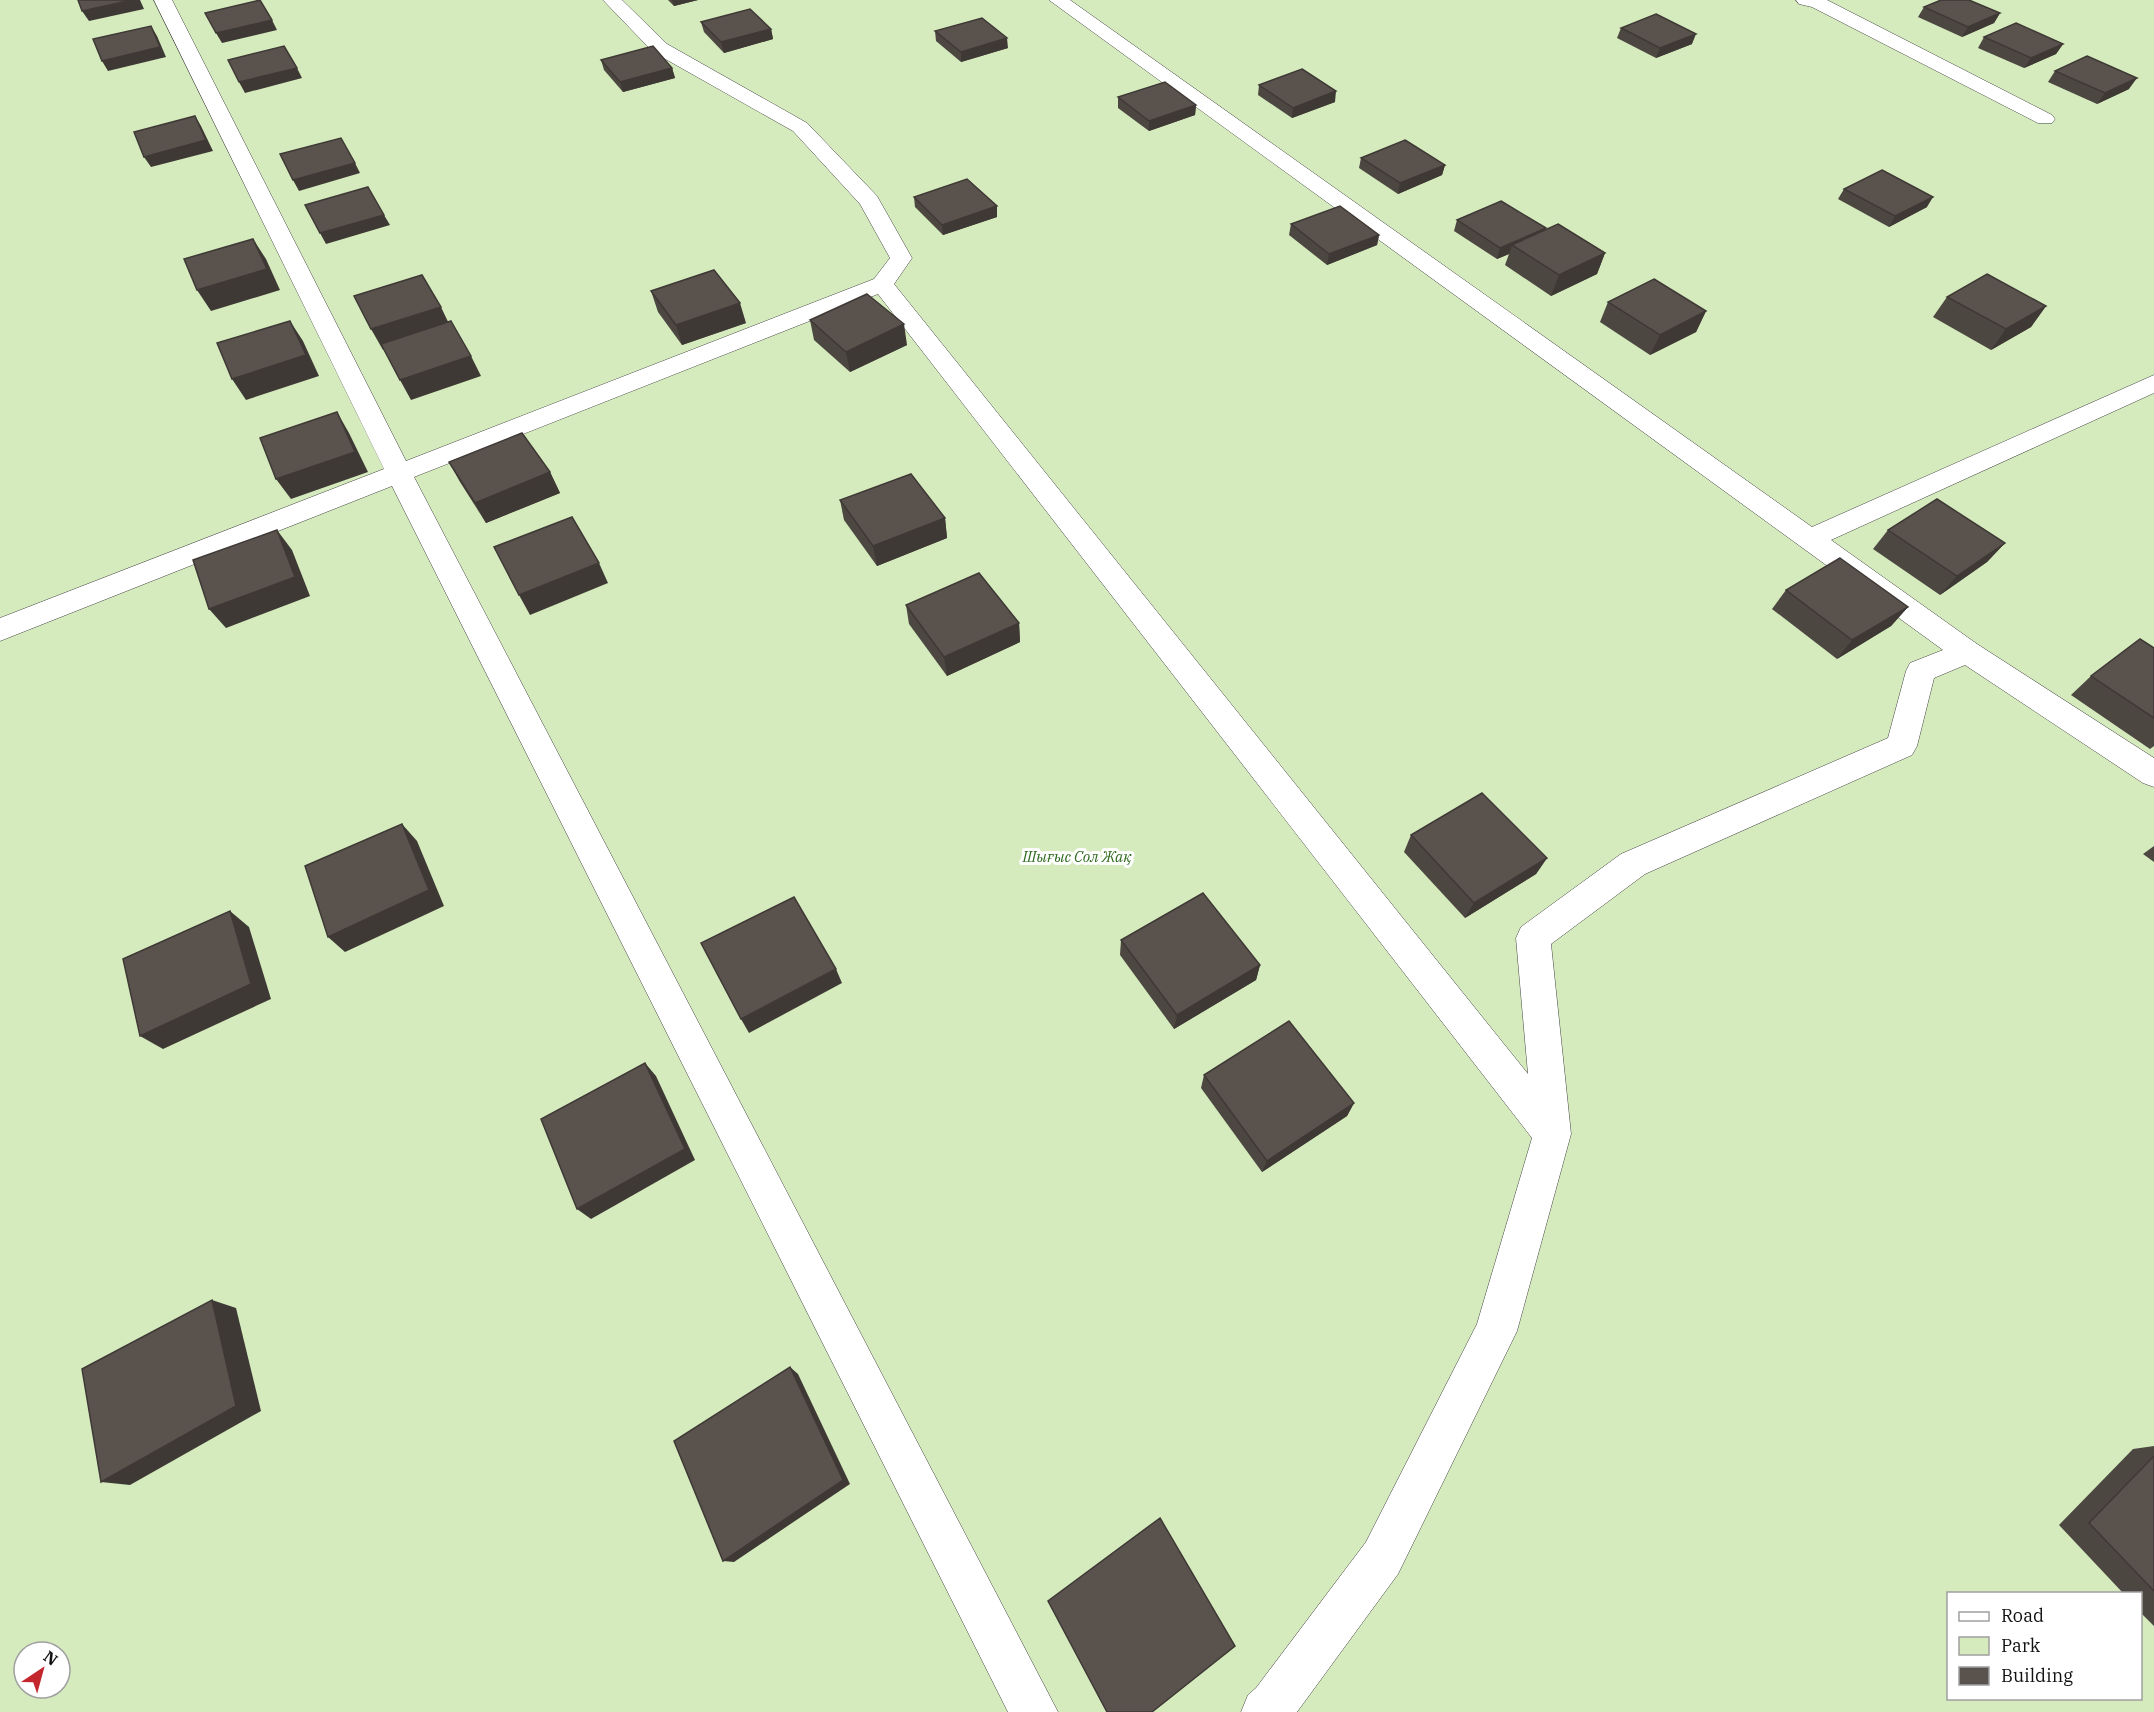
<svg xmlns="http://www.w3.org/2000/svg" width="2154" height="1712" viewBox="0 0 2154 1712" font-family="'IBM Plex Serif',serif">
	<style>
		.green { fill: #d5ebbd; fill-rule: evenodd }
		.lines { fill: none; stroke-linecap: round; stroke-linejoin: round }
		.minor-casing { stroke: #444; stroke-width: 1 }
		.minor { fill: #fff; fill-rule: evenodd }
		.wall { fill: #4d4742 }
		.shaded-wall { fill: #3f3936 }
		.building { fill: #5a524d; stroke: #3f3936; stroke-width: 1.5 }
		.labels { text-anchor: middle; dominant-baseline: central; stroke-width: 6; stroke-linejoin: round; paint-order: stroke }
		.park-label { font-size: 15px; font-style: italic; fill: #2f6b1f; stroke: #fff }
	</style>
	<rect width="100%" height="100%" fill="#fffdf5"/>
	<path class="green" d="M0,0H2154V1712H0ZM1948,1594H2140V1698H1948ZM24,1652H60V1688H24Z"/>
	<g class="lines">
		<g class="minor-casing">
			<g id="minor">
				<polygon points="154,0 172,0 406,461 874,279 890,258 860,204 793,131 653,52 603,0 622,0 667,44 807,123 877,196 912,258 894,284 1528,1074 1516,938 1521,927 1621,854 1888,738 1906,671 1910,663 1943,650 1049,0 1070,0 1812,527 2154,375 2154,393 1831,540 1977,644 2154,758 2154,787 2143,783 1965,665 1934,678 1917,746 1912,755 1645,874 1551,944 1571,1134 1517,1331 1398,1574 1297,1712 1241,1712 1248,1695 1256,1688 1366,1542 1477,1324 1532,1138 878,294 414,477 1058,1712 1008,1712 392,486 0,641 0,618 384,469"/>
				<polygon points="1796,0 1827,0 2052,115 2055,119 2052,123 2038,123 1812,7 1799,4"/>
			</g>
		</g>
		<use href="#minor" class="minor"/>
	</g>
	<g class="wall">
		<polygon points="668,0 698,0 674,6"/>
		<polygon points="1924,7 2000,13 1994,23 1962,37 1918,17"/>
		<polygon points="701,22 771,29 773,39 724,53 704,32"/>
		<polygon points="1621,28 1692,44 1656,58 1617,38"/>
		<polygon points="935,31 1008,48 961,62 936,41"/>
		<polygon points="1984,37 2063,44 2056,54 2024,68 1978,48"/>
		<polygon points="601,60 672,68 675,78 623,92 604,70"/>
		<polygon points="2055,71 2129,89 2097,104 2048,82"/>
		<polygon points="1259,85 1335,102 1292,118 1258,95"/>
		<polygon points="1118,97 1196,105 1195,115 1149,131 1118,108"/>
		<polygon points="1361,158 1445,165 1442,175 1398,194 1359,168"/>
		<polygon points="1844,189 1927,207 1889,227 1838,199"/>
		<polygon points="914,197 997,206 997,217 943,235 915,207"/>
		<polygon points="1457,220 1545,230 1605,253 1597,274 1551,296 1505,265 1509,254 1497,259 1454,231"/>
		<polygon points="1291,224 1379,235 1377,245 1327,265 1289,235"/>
		<polygon points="651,291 746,323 682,345 658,312"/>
		<polygon points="1947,297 2046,306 2031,327 1991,350 1933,317"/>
		<polygon points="1608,302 1706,311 1696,332 1650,355 1600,322"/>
		<polygon points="810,320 907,345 850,372 814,340"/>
		<polygon points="449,462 550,472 560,493 486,523 460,482"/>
		<polygon points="840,500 945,518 947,538 877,566 844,520"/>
		<polygon points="1888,530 2005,543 1987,562 1940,595 1873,549"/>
		<polygon points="1786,590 1908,607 1891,626 1837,659 1772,609"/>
		<polygon points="906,605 1019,623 1020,642 947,676 909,624"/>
		<polygon points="2154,648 2154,746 2150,749 2071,695 2091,676"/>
		<polygon points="1411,835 1547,858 1536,874 1465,918 1404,852"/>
		<polygon points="2154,846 2154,862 2143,854"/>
		<polygon points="1121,940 1260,965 1256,980 1174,1029 1120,955"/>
		<polygon points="1204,1075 1354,1103 1347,1116 1262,1172 1201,1088"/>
		<polygon points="2154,1446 2154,1626 2140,1612 2140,1593 2123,1593 2059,1525 2133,1449"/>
	</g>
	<g class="shaded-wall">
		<polygon points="132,0 140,0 144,9 89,21 82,11"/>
		<polygon points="672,0 698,0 674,6"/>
		<polygon points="2000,13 1994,23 1962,37 1968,27"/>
		<polygon points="272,20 277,30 222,43 216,33"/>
		<polygon points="151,26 157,36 166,57 108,71 102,61"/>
		<polygon points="771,29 773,39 724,53 721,42"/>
		<polygon points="1696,34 1692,44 1656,58 1660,48"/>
		<polygon points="1007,38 1008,48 961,62 961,52"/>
		<polygon points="2063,44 2056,54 2024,68 2031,58"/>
		<polygon points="297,68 302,78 245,93 239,82"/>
		<polygon points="672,68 675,78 623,92 620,82"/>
		<polygon points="2137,78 2129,89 2097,104 2105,93"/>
		<polygon points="1336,91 1335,102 1292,118 1293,108"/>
		<polygon points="1196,105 1195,115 1149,131 1149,121"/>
		<polygon points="195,116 201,126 213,151 151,167 144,157"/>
		<polygon points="355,163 360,173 299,191 293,180"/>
		<polygon points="1445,165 1442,175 1398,194 1400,183"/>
		<polygon points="1933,197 1927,207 1889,227 1895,216"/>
		<polygon points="997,206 997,217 943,235 942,225"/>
		<polygon points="384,215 390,225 326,244 320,233"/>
		<polygon points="1546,228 1542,239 1512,245 1509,254 1497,259 1500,248"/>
		<polygon points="1379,235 1377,245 1327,265 1329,254"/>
		<polygon points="253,239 266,259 280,290 211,311 197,290"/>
		<polygon points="1605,253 1597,274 1551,296 1559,275"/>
		<polygon points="740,303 746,323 682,345 676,325"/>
		<polygon points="2046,306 2031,327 1991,350 2006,329"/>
		<polygon points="441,307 451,328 383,350 371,329"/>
		<polygon points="1706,311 1696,332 1650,355 1660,335"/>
		<polygon points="290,321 303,341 319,376 246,400 232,379"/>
		<polygon points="904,324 907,345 850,372 846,352"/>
		<polygon points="471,356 481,376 411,400 400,380"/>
		<polygon points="337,412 349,433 368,472 291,499 276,479"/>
		<polygon points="550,472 560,493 486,523 475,503"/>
		<polygon points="945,518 947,538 877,566 873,546"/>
		<polygon points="277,530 292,550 310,596 226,628 209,609"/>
		<polygon points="2005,543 1987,562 1940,595 1957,576"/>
		<polygon points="599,563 608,583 530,615 519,595"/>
		<polygon points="1908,607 1891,626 1837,659 1852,640"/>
		<polygon points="1019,623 1020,642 947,676 944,657"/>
		<polygon points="402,824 417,841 444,906 345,952 328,937"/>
		<polygon points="1547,858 1536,874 1465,918 1474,903"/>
		<polygon points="230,911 249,927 271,999 163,1049 140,1036"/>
		<polygon points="1260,965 1256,980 1174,1029 1177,1015"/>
		<polygon points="836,969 842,983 749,1033 741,1019"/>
		<polygon points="645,1063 656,1076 695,1160 591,1219 577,1209"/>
		<polygon points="1354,1103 1347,1116 1262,1172 1267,1161"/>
		<polygon points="212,1300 236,1308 261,1411 130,1485 101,1482"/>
		<polygon points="790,1367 798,1374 850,1484 734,1562 723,1561"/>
	</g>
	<g class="building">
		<polygon points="78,0 132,0 82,11"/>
		<polygon points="260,0 272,20 216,33 205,13"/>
		<polygon points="1941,0 1969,0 2000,13 1968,27 1924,7"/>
		<polygon points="750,9 771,29 721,42 701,22"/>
		<polygon points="1656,14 1696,34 1660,48 1621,28"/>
		<polygon points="982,18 1007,38 961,52 935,31"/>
		<polygon points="2016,23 2063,44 2031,58 1984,37"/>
		<polygon points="151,26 160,47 102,61 93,39"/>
		<polygon points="284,46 297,68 239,82 228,60"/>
		<polygon points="653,46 672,68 620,82 601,60"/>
		<polygon points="2087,56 2137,78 2105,93 2055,71"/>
		<polygon points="1302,69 1336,91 1293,108 1259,85"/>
		<polygon points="1165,82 1196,105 1149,121 1118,97"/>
		<polygon points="195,116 206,140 144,157 134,132"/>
		<polygon points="341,138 355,163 293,180 280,154"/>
		<polygon points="1405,140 1445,165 1400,183 1361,158"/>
		<polygon points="1882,170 1933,197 1895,216 1844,189"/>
		<polygon points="967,179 997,206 942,225 914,197"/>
		<polygon points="368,187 384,215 320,233 305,205"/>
		<polygon points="1501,201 1546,228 1500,248 1457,220"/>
		<polygon points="1340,206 1379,235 1329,254 1291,224"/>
		<polygon points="1558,224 1605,253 1559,275 1512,245"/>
		<polygon points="253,239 267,269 197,290 184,259"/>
		<polygon points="714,270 740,303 676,325 651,291"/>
		<polygon points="1987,274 2046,306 2006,329 1947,297"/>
		<polygon points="422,275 441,307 371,329 354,296"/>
		<polygon points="1654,279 1706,311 1660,335 1608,302"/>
		<polygon points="867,294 904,324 846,352 810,320"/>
		<polygon points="290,321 306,355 232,379 217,343"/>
		<polygon points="451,321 471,356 400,380 381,344"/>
		<polygon points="337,412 355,452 276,479 260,438"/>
		<polygon points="522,433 550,472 475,503 449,462"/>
		<polygon points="911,474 945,518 873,546 840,500"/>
		<polygon points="1937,499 2005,543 1957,576 1888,530"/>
		<polygon points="572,517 599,563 519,595 494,547"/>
		<polygon points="277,530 295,577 209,609 193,560"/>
		<polygon points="1840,558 1908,607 1852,640 1786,590"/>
		<polygon points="979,573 1019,623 944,657 906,605"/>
		<polygon points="2140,639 2154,648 2154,718 2091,676"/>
		<polygon points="1482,793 1547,858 1474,903 1411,835"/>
		<polygon points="402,824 429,890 328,937 305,866"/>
		<polygon points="1203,893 1260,965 1177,1015 1121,940"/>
		<polygon points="794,897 836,969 741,1019 701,943"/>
		<polygon points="230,911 251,984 140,1036 123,959"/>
		<polygon points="1289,1021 1354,1103 1267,1161 1204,1075"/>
		<polygon points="645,1063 685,1149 577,1209 541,1119"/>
		<polygon points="212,1300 236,1406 101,1482 82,1369"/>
		<polygon points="790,1367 843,1480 723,1561 674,1441"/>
		<polygon points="2154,1456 2154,1591 2089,1523"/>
		<polygon points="1160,1518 1235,1646 1152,1712 1107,1712 1048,1601"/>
	</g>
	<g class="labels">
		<g class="park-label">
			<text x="1077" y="856">Шығыс Сол Жақ</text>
		</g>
	</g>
	<rect x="1947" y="1592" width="195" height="108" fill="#ffffff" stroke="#a0a0a0" stroke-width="1.5"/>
	<rect x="1959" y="1612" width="30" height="9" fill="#ffffff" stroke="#a0a0a0" stroke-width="1.5"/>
	<text x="2001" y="1622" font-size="18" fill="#111111">Road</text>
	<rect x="1959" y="1637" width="30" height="18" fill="#d5ebbd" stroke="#a0a0a0" stroke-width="1.5"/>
	<text x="2001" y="1652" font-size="18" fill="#111111">Park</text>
	<rect x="1959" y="1667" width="30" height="18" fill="#5a524d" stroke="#a0a0a0" stroke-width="1.5"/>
	<text x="2001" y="1682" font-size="18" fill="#111111">Building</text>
	<g transform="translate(42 1670) rotate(36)"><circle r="28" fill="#ffffff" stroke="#a0a0a0" stroke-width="1.5"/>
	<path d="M0-4.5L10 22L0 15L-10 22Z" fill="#c4262e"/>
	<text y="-9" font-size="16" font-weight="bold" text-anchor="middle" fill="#111111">N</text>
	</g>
</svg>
